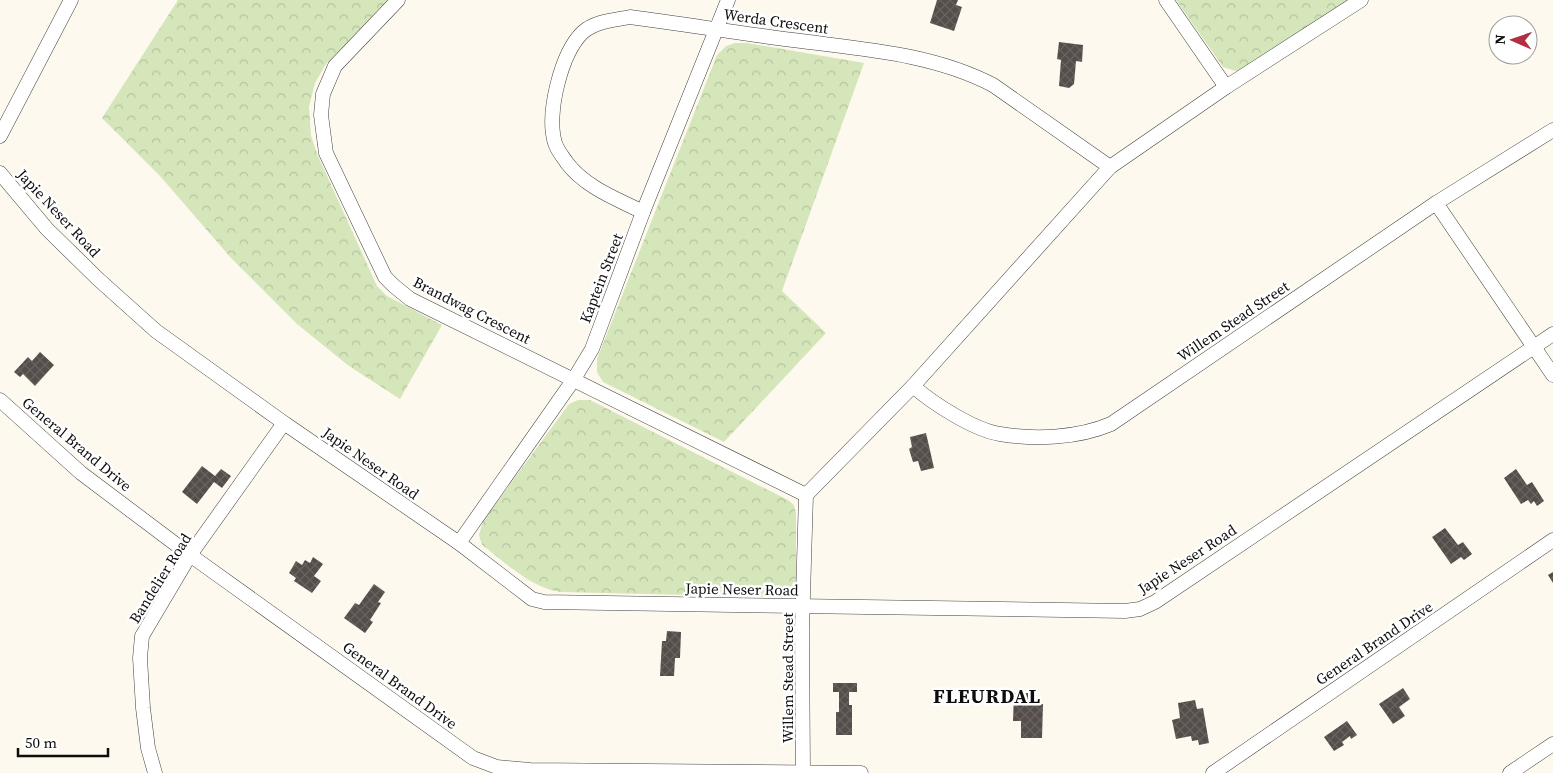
<svg xmlns="http://www.w3.org/2000/svg" width="1553" height="773" viewBox="0 0 1553 773" font-family="'Source Serif 4',serif">
	<style>
		.park { fill: url(#park-crowns) }
		.building { fill: url(#building-cross-hatch) }
		.lines { fill: none; stroke-linecap: round; stroke-linejoin: round }
		.street-casing { stroke: #404040; stroke-width: 15 }
		.street { stroke: #fff; stroke-width: 14 }
		.labels { text-anchor: middle; dominant-baseline: central; stroke-width: 5; stroke-linejoin: round; paint-order: stroke }
		.street-label { font-size: 15px; fill: #0d0d0d; stroke: #fff }
		.district-label { font-size: 20px; font-weight: bold; letter-spacing: 1px; fill: #0d0d0d; stroke: #fff }
	</style>
	<defs>
		<pattern id="park-crowns" width="20" height="18" patternUnits="userSpaceOnUse" patternTransform="scale(1.25)"><rect width="20" height="18" fill="#d5e6ba"/><path d="M2 6a3 3 0 1 1 6 0M12 15a3 3 0 1 1 6 0" fill="none" stroke="#b6c49f"/></pattern>
		<pattern id="building-cross-hatch" width="8" height="8" patternUnits="userSpaceOnUse" patternTransform="scale(1.25)"><rect width="8" height="8" fill="#554d4a"/><path d="M0 0l8 8M0 8l8-8" fill="none" stroke="#686260"/></pattern>
	</defs>
	<rect width="100%" height="100%" fill="#fef9ee"/>
	<g class="park">
		<polygon points="178,0 388,0 326,64 315,83 309,107 311,136 318,156 377,286 387,296 442,325 400,399 349,366 297,324 231,258 160,176 102,118"/>
		<polygon points="1176,0 1348,0 1239,72 1223,67"/>
		<polygon points="735,43 747,43 864,63 782,291 826,333 724,442 603,382 597,372 597,359 717,55 726,46"/>
		<path d="M578,400H590L788,500L794,505L796,513V582L792,591L780,597L560,592C530,587 506,563 482,545L479,535L483,521L569,404Z"/>
	</g>
	<g class="building">
		<polygon points="937,0 958,0 956,5 962,7 954,31 930,23"/>
		<polygon points="1059,42 1083,45 1082,62 1076,61 1074,84 1069,88 1059,86 1061,60 1057,59"/>
		<polygon points="40,352 54,365 35,386 23,374 20,377 14,372 28,357 32,361"/>
		<polygon points="926,433 934,468 921,471 918,461 913,462 909,449 912,447 910,437"/>
		<polygon points="202,466 215,476 221,469 231,476 222,488 214,482 197,504 182,492"/>
		<polygon points="1516,469 1527,485 1532,482 1544,501 1537,506 1534,501 1531,504 1528,500 1521,504 1504,478"/>
		<polygon points="1445,528 1458,545 1463,542 1472,554 1464,560 1461,557 1451,564 1432,537"/>
		<polygon points="313,557 323,564 314,576 321,581 312,593 294,581 296,578 289,573 296,561 302,565 305,560 310,563"/>
		<polygon points="1553,572 1553,583 1548,575"/>
		<polygon points="374,584 385,592 378,602 381,603 370,620 373,622 365,633 344,618 355,603 359,605"/>
		<polygon points="667,631 681,632 680,658 675,658 674,676 660,676 662,641 666,641"/>
		<polygon points="833,683 857,683 857,692 849,692 849,705 852,705 852,735 836,735 836,712 839,712 839,692 833,692"/>
		<polygon points="1403,688 1410,699 1399,707 1405,716 1393,724 1379,704"/>
		<polygon points="1014,693 1028,693 1028,704 1043,704 1042,738 1021,738 1021,721 1013,721"/>
		<polygon points="1195,700 1197,709 1203,708 1209,743 1199,745 1198,740 1192,741 1191,736 1176,739 1172,720 1180,718 1178,703"/>
		<polygon points="1347,721 1357,735 1351,739 1350,736 1342,742 1344,745 1334,751 1324,737"/>
	</g>
	<g class="lines">
		<g class="street-casing">
			<g id="street">
				<polyline points="398,0 335,66 323,94 321,115 326,153 385,277 394,286 410,299 806,495"/>
				<polyline points="1166,0 1226,87"/>
				<polyline points="0,136 71,0"/>
				<polyline points="0,173 47,229 98,279 156,331 284,423 459,543 532,599 544,602 1125,611 1140,609 1155,602 1553,334"/>
				<polyline points="1436,203 1553,375"/>
				<path d="M643,212C617,199 585,187 567,163C563,157 557,150 555,143C546,114 561,53 583,32C596,21 615,20 630,17C684,24 738,33 793,40C860,49 932,53 993,85L1110,167"/>
				<path d="M913,386C932,403 974,430 1000,434C1035,440 1078,438 1111,424L1436,203L1553,130"/>
				<polyline points="0,400 81,473 190,555 473,758 497,767 530,770 861,773"/>
				<polyline points="459,543 574,379 592,349 643,212 728,0"/>
				<polyline points="155,773 148,748 143,708 140,658 142,636 190,555 284,423"/>
				<polyline points="803,773 802,629 806,495 913,386 1110,167 1226,87 1361,0"/>
				<polyline points="1213,773 1553,540"/>
				<polyline points="1510,773 1553,744"/>
			</g>
		</g>
		<use href="#street" class="street"/>
	</g>
	<g class="labels">
		<g class="street-label">
			<text transform="translate(776 21) rotate(8)">Werda Crescent</text>
			<text transform="translate(59 213) rotate(47)">Japie Neser Road</text>
			<text transform="translate(601 278) rotate(-69)">Kaptein Street</text>
			<text transform="translate(472 310) rotate(27)">Brandwag Crescent</text>
			<text transform="translate(1233 321) rotate(-34)">Willem Stead Street</text>
			<text transform="translate(77 444) rotate(40)">General Brand Drive</text>
			<text transform="translate(371 463) rotate(35)">Japie Neser Road</text>
			<text transform="translate(1187 559) rotate(-33)">Japie Neser Road</text>
			<text transform="translate(160 578) rotate(-58)">Bandelier Road</text>
			<text transform="translate(742 589) rotate(1)">Japie Neser Road</text>
			<text transform="translate(1374 643) rotate(-34)">General Brand Drive</text>
			<text transform="translate(787 678) rotate(-90)">Willem Stead Street</text>
			<text transform="translate(400 685) rotate(36)">General Brand Drive</text>
		</g>
		<g class="district-label">
			<text x="987" y="696">FLEURDAL</text>
		</g>
	</g>
	<g transform="translate(1513 40) rotate(272)"><circle r="24" fill="#ffffff" stroke="#9e9e9e"/>
	<path d="M0-4L9 19L0 12L-9 19Z" fill="#b22f42"/>
	<text y="-8" font-size="14" font-weight="bold" text-anchor="middle" fill="#0d0d0d">N</text>
	</g>
	<path d="M18 748v8h90v-8" fill="none" stroke="#0d0d0d" stroke-width="2.5"/>
	<text x="25" y="748" font-size="15" fill="#0d0d0d" stroke="#ffffff" stroke-width="4" paint-order="stroke">50 m</text>
</svg>
